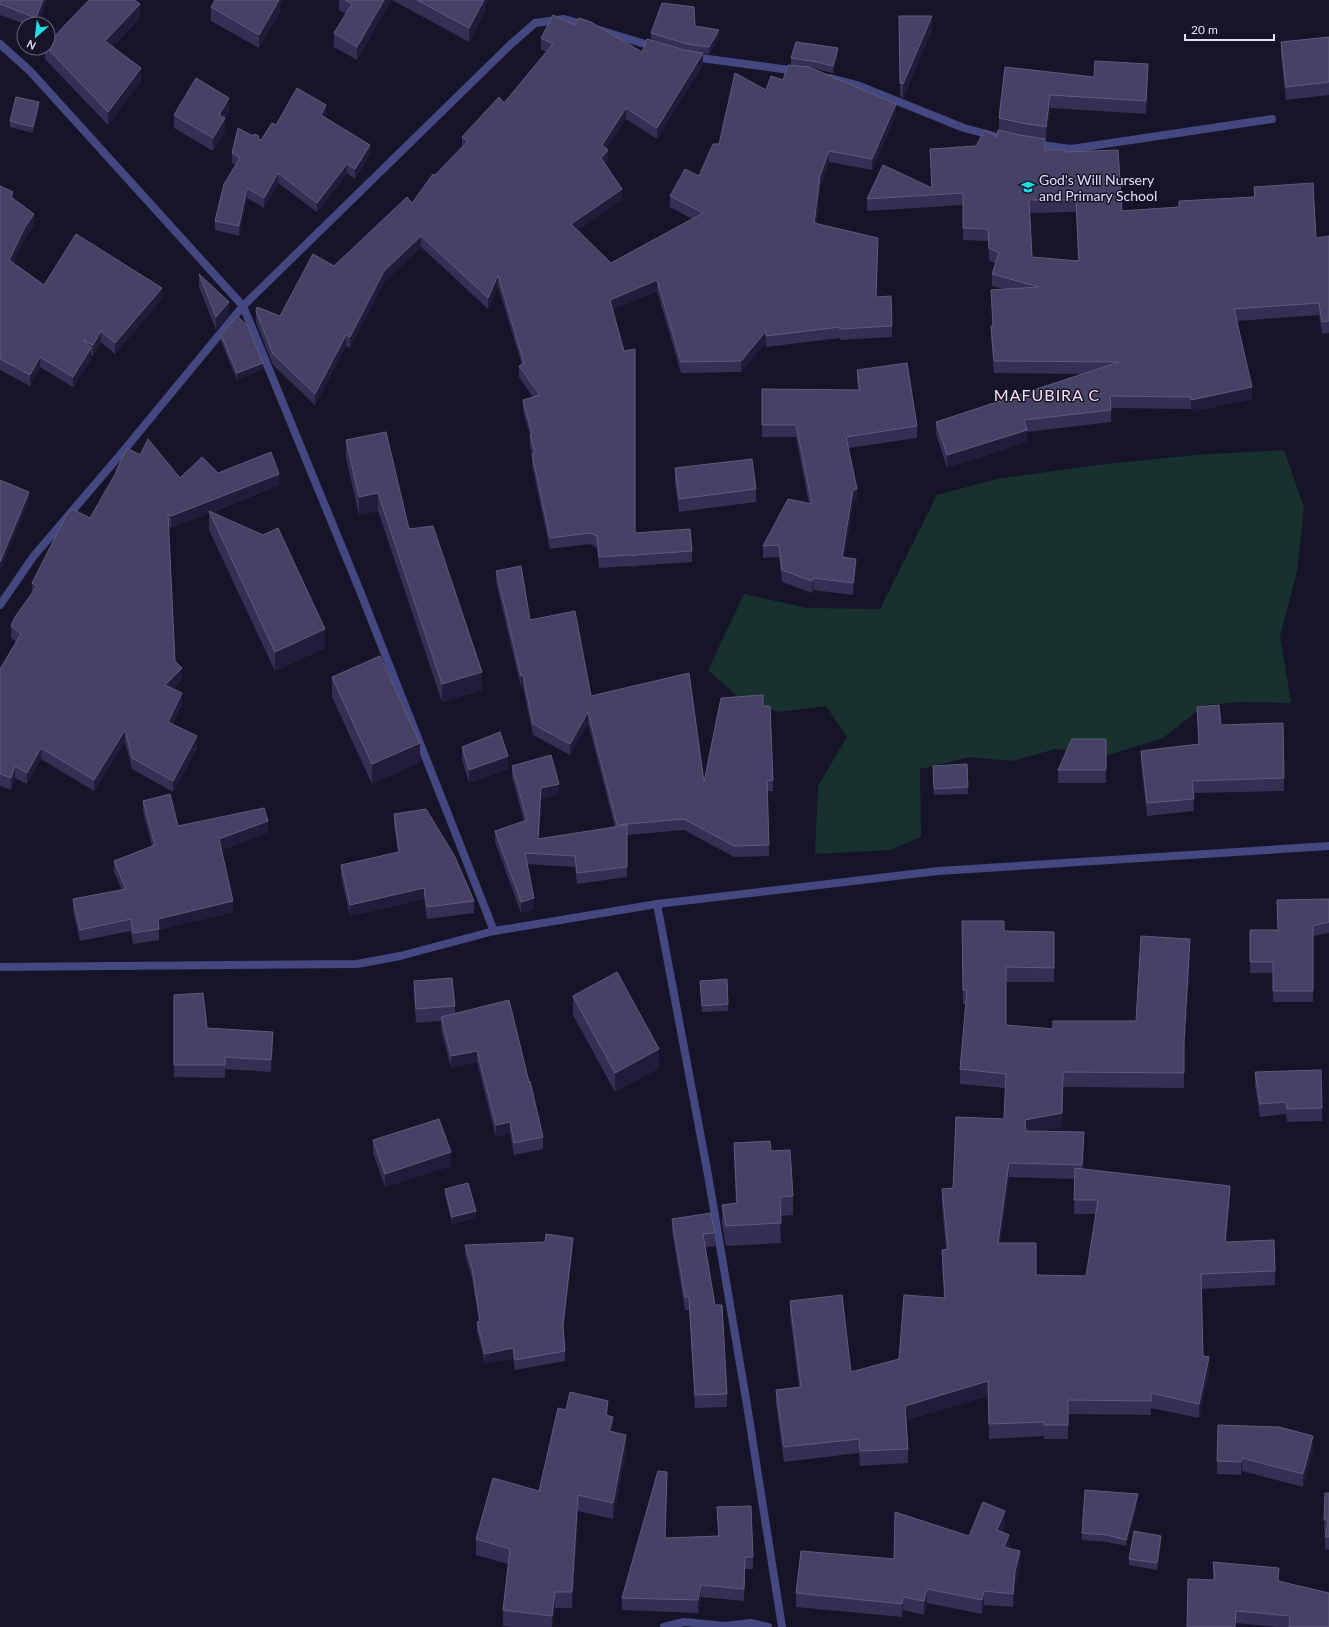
<svg xmlns="http://www.w3.org/2000/svg" width="1329" height="1627" viewBox="0 0 1329 1627" font-family="Lato,sans-serif">
	<style>
		.green { fill: #18312e }
		.lines { fill: none; stroke-linecap: round; stroke-linejoin: round }
		.street { stroke: #454780; stroke-width: 8 }
		.wall { fill: #342f53; fill-rule: evenodd }
		.shaded-wall { fill: #201c3a }
		.building { fill: #464265; stroke: #5e5b7c; fill-rule: evenodd }
		.labels { text-anchor: middle; dominant-baseline: central; stroke-width: 3; stroke-linejoin: round; paint-order: stroke }
		.poi-label { font-size: 14px; fill: #e0dffb; stroke: #161428; text-anchor: start }
		.quarter-label { font-size: 16px; letter-spacing: 1px; fill: #fbe0f3; stroke: #161428 }
	</style>
	<rect width="100%" height="100%" fill="#161428"/>
	<polygon class="green" points="1284,450 1304,508 1297,572 1280,636 1291,703 1242,702 1205,705 1163,738 1108,755 1055,749 1012,761 970,757 920,769 921,837 890,850 815,854 818,786 847,737 826,706 778,712 737,696 708,670 744,594 807,608 880,609 937,495 997,479 1097,465 1195,455"/>
	<g class="lines">
		<g class="street">
			<polyline points="599,30 655,47"/>
			<polyline points="0,44 30,71 243,306 360,591 494,931"/>
			<polyline points="693,57 797,71"/>
			<polyline points="830,78 857,85 964,128 994,136"/>
			<polyline points="1035,144 1071,149 1272,119"/>
			<polyline points="0,605 33,557 120,455 243,306 510,45 535,23 564,19 586,25"/>
			<polyline points="657,904 708,1175 747,1405 782,1627"/>
			<polyline points="0,967 357,964 400,956 494,931 657,904 938,871 1329,846"/>
			<polyline points="664,1627 684,1622 725,1626 751,1623 768,1627"/>
		</g>
	</g>
	<g class="wall">
		<polygon points="0,0 47,0 38,24 24,24 0,15"/>
		<polygon points="215,0 283,0 280,5 280,12 259,48 211,21 211,7"/>
		<polygon points="339,0 391,0 357,60 334,47 334,33 346,14 339,10"/>
		<polygon points="392,0 488,0 486,4 486,10 469,42"/>
		<polygon points="899,16 932,30 903,98 900,96"/>
		<polygon points="140,18 113,46 141,81 108,125 45,59 45,48 48,48"/>
		<polygon points="575,25 642,52 687,50 651,40 651,33 695,26 719,37 709,54 703,53 703,64 657,139 626,119 606,149 608,161 605,164 622,200 578,230 611,263 692,219 670,207 670,196 699,176 719,144 766,90 783,80 791,65 791,58 838,55 833,73 809,67 896,115 872,170 829,162 820,187 816,223 878,249 876,297 892,326 892,337 840,340 840,338 766,347 766,342 741,372 681,373 657,291 612,310 635,533 692,551 692,562 635,566 635,568 632,566 599,568 597,548 590,544 550,549 532,465 532,455 530,446 530,435 523,411 523,400 533,397 519,377 519,366 522,365 498,286 488,309 421,247 384,282 350,348 346,346 315,405 273,365 256,322 256,311 280,316 334,266 412,203 435,175 462,147 462,137 504,103 546,52 541,49 541,38"/>
		<polygon points="1329,37 1329,95 1286,100 1281,56 1281,42"/>
		<path d="M1005,67L1094,77H1148L1146,114L1050,108L1046,140H1045V150L1065,152L1122,211L1179,207L1254,197V187L1316,238L1329,236V333L1322,334L1319,315L1237,321L1252,399L1191,412V409L1111,408V422L1027,432V442L947,468L936,434V422L1083,374L994,373L991,338V326H993L991,290L1003,289L992,286V274L996,264L989,260L988,241L963,240V205L867,211V199L932,188L930,149L976,146L997,137L999,130V118ZM1076,212L1078,261L1032,257L1030,213Z"/>
		<polygon points="39,109 33,133 10,127 10,121"/>
		<polygon points="229,111 225,119 225,131 213,151 174,128 174,115"/>
		<polygon points="326,115 325,117 370,155 355,179 347,173 317,212 278,183 264,208 247,198 239,236 215,230 215,221 236,165 232,163 232,153 253,136 261,140 276,125"/>
		<polygon points="0,186 13,199 34,225 25,238 13,263 44,285 162,299 115,354 101,342 93,356 91,355 91,359 73,387 40,367 30,386 0,370"/>
		<polygon points="199,274 229,315 216,330 199,287"/>
		<polygon points="221,335 263,369 237,380 221,341"/>
		<polygon points="857,370 917,426 917,438 849,448 857,501 853,502 844,558 856,571 853,595 813,590 812,593 782,582 779,557 763,558 763,546 809,504 796,437 762,437 762,389 858,390 857,382"/>
		<polygon points="346,440 409,529 482,690 442,702 378,511 359,515 346,458"/>
		<polygon points="675,468 756,489 756,502 679,512 675,482"/>
		<polygon points="116,471 180,478 218,473 279,485 212,512 325,648 275,671 209,530 209,513 171,528 168,526 175,661 182,679 173,689 182,705 172,724 197,748 173,792 132,769 125,742 94,791 41,759 27,784 15,778 11,790 0,786 0,669 16,642 11,638 11,626 32,593 32,583 90,518 116,473"/>
		<polygon points="496,571 530,620 591,696 704,782 763,706 773,780 773,791 767,791 769,856 734,857 684,830 627,835 627,877 577,884 575,867 527,864 534,909 521,913 495,842 495,831 524,821 512,777 512,766 559,794 541,799 539,839 615,827 588,723 570,755 533,735 523,687 521,687 496,582"/>
		<polygon points="332,677 420,762 372,784 332,697"/>
		<polygon points="1197,707 1221,725 1284,778 1284,791 1193,793 1194,811 1147,816 1141,763 1141,751 1199,744 1197,719"/>
		<polygon points="1106,739 1106,783 1058,783 1058,770"/>
		<polygon points="462,747 508,769 469,783 462,760"/>
		<polygon points="933,766 968,787 968,794 934,795"/>
		<polygon points="143,801 178,826 268,832 222,850 233,912 159,930 159,940 133,944 131,931 80,941 73,911 73,899 122,890 114,872 114,861 152,846 143,812"/>
		<polygon points="394,814 474,901 474,913 427,919 424,899 350,916 341,876 341,865 398,852 394,825"/>
		<polygon points="1329,899 1329,933 1313,936 1313,1002 1273,1002 1273,973 1250,973 1250,930 1278,930"/>
		<path d="M962,921L1004,931L1054,932V982H1006V1025L1053,1029L1136,1021L1190,953L1184,1055V1088L1063,1087L1062,1127L1043,1131L1084,1146L1083,1169L1230,1201L1226,1242L1275,1271V1285L1201,1289L1203,1356L1209,1372L1199,1418L1151,1408V1415L1068,1414V1439H1044V1436L989,1439L988,1396L906,1420L908,1449V1463L860,1466L859,1453L784,1462L776,1404V1390L799,1387L790,1315V1301L851,1372L899,1359L944,1298L942,1264V1250H946L942,1203V1189L953,1188L1004,1119L1005,1088L960,1084V1069L966,1004H963ZM1009,1177L1075,1179L1074,1214H1096L1086,1276L1036,1275L1000,1243Z"/>
		<polygon points="414,981 455,1006 455,1013 543,1137 543,1149 514,1155 510,1133 496,1137 477,1062 451,1068 441,1029 441,1021 416,1023 414,994"/>
		<polygon points="700,981 728,1004 728,1011 702,1012"/>
		<polygon points="174,995 207,1028 273,1044 271,1072 225,1069 225,1078 174,1077"/>
		<polygon points="573,996 659,1068 615,1092 573,1015"/>
		<polygon points="1255,1072 1322,1108 1322,1121 1287,1122 1286,1114 1260,1117 1255,1085"/>
		<polygon points="373,1140 451,1166 385,1187 373,1153"/>
		<polygon points="734,1143 771,1151 793,1196 793,1215 780,1216 781,1243 726,1246 722,1224 722,1205 736,1203 734,1162"/>
		<polygon points="445,1189 476,1218 452,1224 445,1195"/>
		<polygon points="672,1219 715,1233 715,1246 705,1247 727,1394 727,1407 695,1408 689,1310 685,1310 672,1232"/>
		<polygon points="465,1245 573,1247 563,1330 565,1351 565,1361 515,1370 513,1358 485,1364 477,1331 477,1322 479,1321 472,1278 465,1255"/>
		<polygon points="566,1410 608,1416 613,1432 626,1451 613,1519 578,1511 572,1608 555,1608 552,1627 512,1627 503,1626 503,1610 508,1564 476,1555 476,1539 539,1491"/>
		<polygon points="1313,1449 1303,1487 1242,1471 1241,1475 1217,1474 1217,1461"/>
		<polygon points="667,1485 665,1538 718,1536 717,1507 753,1557 753,1569 745,1569 744,1601 701,1597 698,1613 622,1610 622,1598"/>
		<polygon points="1325,1493 1329,1493 1329,1550 1325,1549 1325,1537 1326,1532 1324,1532"/>
		<polygon points="1138,1501 1126,1546 1107,1542 1082,1540 1082,1533"/>
		<polygon points="1005,1524 1002,1532 1009,1548 1020,1564 1015,1585 1013,1607 984,1605 982,1614 927,1603 924,1615 903,1610 902,1617 796,1607 796,1593 894,1559 969,1536"/>
		<polygon points="1161,1543 1157,1570 1129,1565 1129,1559"/>
		<polygon points="1213,1562 1279,1582 1329,1627 1277,1627 1236,1623 1213,1580"/>
	</g>
	<g class="shaded-wall">
		<polygon points="43,0 47,0 38,24 36,24 36,18"/>
		<polygon points="277,0 283,0 280,5 280,12 259,48 259,35"/>
		<polygon points="384,0 391,0 357,60 357,47"/>
		<polygon points="483,0 488,0 486,4 486,10 469,42 469,28"/>
		<polygon points="140,4 140,18 105,54 105,41"/>
		<polygon points="932,16 932,30 903,98 903,84"/>
		<polygon points="719,30 719,37 709,54 709,47"/>
		<polygon points="838,48 838,55 833,73 833,66"/>
		<polygon points="703,53 703,64 657,139 657,128"/>
		<polygon points="1148,64 1148,77 1146,114 1146,101"/>
		<polygon points="141,68 141,81 108,125 108,112"/>
		<polygon points="1050,95 1050,108 1046,140 1046,127"/>
		<polygon points="229,98 229,111 225,119 225,131 213,151 213,138 219,115"/>
		<polygon points="39,102 39,109 33,133 33,127"/>
		<polygon points="896,104 896,115 872,170 872,159"/>
		<polygon points="326,105 326,115 321,125 321,115"/>
		<polygon points="626,108 626,119 602,156 602,145"/>
		<polygon points="370,145 370,155 355,179 355,169"/>
		<polygon points="608,150 608,161 601,169 601,158"/>
		<polygon points="829,151 829,162 820,187 814,234 814,223 820,176"/>
		<polygon points="347,164 347,173 317,212 317,203"/>
		<polygon points="278,173 278,183 264,208 264,198"/>
		<polygon points="247,188 247,198 239,236 239,226"/>
		<polygon points="622,189 622,200 571,235 571,224"/>
		<polygon points="13,192 13,203 11,197"/>
		<polygon points="34,214 34,225 25,238 9,271 9,260 25,227"/>
		<polygon points="421,236 421,247 384,282 350,348 350,337 384,271"/>
		<polygon points="878,238 878,249 876,308 876,297"/>
		<polygon points="498,275 498,286 488,309 488,298"/>
		<polygon points="657,280 657,291 610,311 610,300"/>
		<polygon points="162,288 162,299 115,354 115,343"/>
		<polygon points="229,302 229,315 216,330 216,317"/>
		<polygon points="101,331 101,342 93,356 93,345"/>
		<polygon points="766,331 766,342 741,372 741,361"/>
		<polygon points="346,335 346,346 315,405 315,394"/>
		<polygon points="91,348 91,359 73,387 73,377"/>
		<polygon points="40,357 40,367 30,386 30,375"/>
		<polygon points="263,363 263,369 237,380 237,373"/>
		<polygon points="1252,387 1252,399 1191,412 1191,400"/>
		<polygon points="1027,430 1027,442 947,468 947,455"/>
		<polygon points="279,474 279,485 210,512 209,511 209,513 171,528 171,516"/>
		<polygon points="857,489 857,501 853,502 842,569 842,557 853,490"/>
		<polygon points="29,492 29,501 0,571 0,562"/>
		<polygon points="378,493 378,511 359,515 359,497"/>
		<polygon points="856,559 856,571 853,595 853,583"/>
		<polygon points="813,578 813,590 812,593 812,581"/>
		<polygon points="325,629 325,648 275,671 275,652"/>
		<polygon points="182,668 182,679 165,697 165,685"/>
		<polygon points="482,672 482,690 442,702 442,684"/>
		<rect x="521" y="676" width="2" height="11"/>
		<polygon points="182,693 182,705 168,734 168,722"/>
		<polygon points="588,712 588,723 570,755 570,744"/>
		<polygon points="125,730 125,742 94,791 94,780"/>
		<polygon points="197,736 197,748 173,792 173,781"/>
		<polygon points="420,743 420,762 372,784 372,764"/>
		<polygon points="41,748 41,759 27,784 27,773"/>
		<polygon points="508,756 508,769 469,783 469,770"/>
		<polygon points="15,766 15,778 11,790 11,778"/>
		<polygon points="559,784 559,794 541,799 538,850 538,839 541,788"/>
		<polygon points="268,821 268,832 219,851 219,839"/>
		<polygon points="424,888 424,899 350,916 350,905"/>
		<polygon points="534,898 534,909 521,913 521,902"/>
		<polygon points="233,901 233,912 159,930 158,919"/>
		<polygon points="1190,939 1190,953 1184,1055 1184,1088 1184,1041"/>
		<polygon points="273,1032 273,1044 271,1072 271,1060"/>
		<polygon points="659,1049 659,1068 615,1092 615,1073"/>
		<polygon points="477,1051 477,1062 451,1068 451,1056"/>
		<polygon points="1063,1072 1062,1127 1025,1135 1025,1120"/>
		<polygon points="510,1122 510,1133 496,1137 496,1125"/>
		<polygon points="1084,1132 1084,1146 1082,1180 1082,1165"/>
		<polygon points="451,1152 451,1166 385,1187 385,1174"/>
		<polygon points="1009,1163 1009,1177 998,1258 998,1243"/>
		<polygon points="1230,1186 1230,1201 1225,1256 1225,1242"/>
		<polygon points="476,1211 476,1218 452,1224 452,1217"/>
		<polygon points="573,1238 573,1247 563,1335 563,1325"/>
		<polygon points="513,1348 513,1358 485,1364 485,1354"/>
		<polygon points="1209,1357 1209,1372 1199,1418 1199,1404"/>
		<polygon points="988,1381 988,1396 905,1420 905,1406"/>
		<polygon points="608,1401 608,1417 606,1415"/>
		<polygon points="613,1417 613,1433 609,1431"/>
		<polygon points="626,1435 626,1451 613,1519 613,1503"/>
		<polygon points="1313,1436 1313,1449 1303,1487 1303,1474"/>
		<polygon points="1242,1458 1242,1471 1241,1475 1241,1462"/>
		<polygon points="667,1472 667,1485 665,1551 665,1538"/>
		<polygon points="1138,1494 1138,1501 1126,1546 1126,1540"/>
		<polygon points="578,1495 578,1511 572,1608 572,1592"/>
		<polygon points="1005,1511 1005,1524 997,1544 997,1530"/>
		<polygon points="1009,1535 1009,1548 1004,1547"/>
		<polygon points="1161,1536 1161,1543 1157,1570 1157,1563"/>
		<polygon points="1020,1551 1020,1564 1015,1585 1013,1607 1013,1594 1015,1571"/>
		<polygon points="701,1585 701,1597 698,1613 698,1600"/>
		<polygon points="927,1589 927,1603 924,1615 924,1601"/>
		<polygon points="984,1591 984,1605 982,1614 982,1600"/>
		<polygon points="555,1592 555,1608 552,1627 552,1616"/>
		<polygon points="903,1597 903,1610 902,1617 902,1604"/>
	</g>
	<g class="building">
		<polygon points="0,0 43,0 36,18 0,4"/>
		<polygon points="89,0 135,0 140,4 105,41 141,68 108,112 47,48 48,48 48,43"/>
		<polygon points="215,0 279,0 259,35 211,7"/>
		<polygon points="345,0 384,0 357,47 334,33 352,4"/>
		<polygon points="417,0 484,0 469,28"/>
		<polygon points="662,3 694,7 695,26 719,30 709,47 687,44 651,33"/>
		<polygon points="553,15 575,25 579,18 591,22 642,52 647,39 685,50 703,53 657,128 626,108 602,145 608,150 601,158 622,189 571,224 611,263 703,213 670,196 685,169 699,176 713,144 719,144 735,73 766,90 771,76 783,80 788,65 809,67 896,104 872,159 829,151 820,176 814,223 878,238 876,297 891,296 892,326 840,329 840,327 766,336 766,331 741,361 681,362 657,280 610,300 624,351 635,349 635,533 690,529 692,551 635,555 635,556 632,555 599,557 597,536 590,533 550,538 532,454 535,453 530,435 532,434 523,400 540,395 519,366 524,363 498,275 488,298 421,236 384,271 350,337 346,335 315,394 273,354 256,311 257,307 280,316 313,254 334,266 407,197 412,203 433,174 435,175 468,141 462,137 499,97 504,103 553,44 541,38"/>
		<polygon points="899,16 932,16 903,84 900,83"/>
		<polygon points="1329,37 1329,82 1286,87 1281,42"/>
		<polygon points="796,42 838,48 833,66 817,62 791,58"/>
		<polygon points="1095,61 1148,64 1146,101 1050,95 1046,127 1022,123 999,118 1005,67 1094,77"/>
		<polygon points="196,78 229,98 219,115 225,118 213,138 174,115"/>
		<polygon points="297,88 326,105 321,115 370,145 355,169 347,164 317,203 278,173 264,198 247,188 239,226 215,221 224,184 240,158 232,153 238,128 253,136 254,134 259,136 258,139 261,140 272,123 276,125"/>
		<polygon points="16,97 39,102 33,127 10,121"/>
		<path d="M985,130L997,137L998,130L1020,135L1045,139L1044,150H1065V152L1118,150L1122,211L1179,207V201L1255,197L1254,187L1313,183L1316,238L1329,236V321L1322,322L1319,303L1234,309L1252,387L1191,400V397L1110,396L1111,410L1024,420L1027,430L947,455L936,422L1119,362L994,361L991,326H993L991,290L1039,287L992,274L999,253L989,248L988,229L963,228V193L867,199L883,165L932,188L930,149L976,146ZM1029,200H1076L1079,261L1032,257Z"/>
		<polygon points="0,186 13,192 11,197 34,214 25,227 9,260 44,285 76,234 162,288 115,343 101,331 93,345 83,340 91,348 73,377 40,357 30,375 0,359"/>
		<polygon points="199,274 229,302 216,317"/>
		<polygon points="237,316 248,326 263,363 237,373 221,335"/>
		<polygon points="907,363 917,426 846,437 857,489 853,490 842,557 856,559 853,583 813,578 812,581 782,570 779,545 763,546 788,499 812,504 796,425 762,425 762,389 860,390 857,370"/>
		<polygon points="386,432 409,529 433,526 482,672 442,684 378,493 359,497 346,440"/>
		<polygon points="148,439 180,478 202,457 218,473 271,452 279,474 171,516 168,514 175,661 182,668 165,685 182,693 168,722 197,736 173,781 132,758 125,730 94,780 41,748 27,773 15,766 11,778 0,774 0,669 21,634 11,626 15,617 37,586 32,583 67,514 72,509 90,518 117,471 116,471 127,448 140,455"/>
		<polygon points="752,459 756,489 679,499 675,468"/>
		<polygon points="0,480 29,492 0,562"/>
		<polygon points="209,511 263,535 278,528 325,629 275,652"/>
		<polygon points="521,566 530,620 575,611 591,696 689,673 704,782 721,698 763,695 763,706 770,706 773,780 767,781 769,845 734,846 684,819 617,825 588,712 570,744 533,724 523,676 521,676 496,571"/>
		<polygon points="380,656 420,743 372,764 332,677"/>
		<polygon points="1219,705 1221,725 1283,723 1284,778 1192,781 1194,799 1147,803 1141,751 1199,744 1197,707"/>
		<polygon points="500,732 508,756 469,770 462,747"/>
		<polygon points="1072,739 1106,739 1106,770 1058,770"/>
		<polygon points="551,755 559,784 541,788 538,839 627,825 627,867 577,873 575,856 525,853 534,898 521,902 495,831 527,820 512,766"/>
		<polygon points="967,764 968,787 934,789 933,766"/>
		<polygon points="170,794 178,826 264,808 268,821 219,839 233,901 158,919 159,929 133,933 131,919 80,930 73,899 126,889 114,861 155,845 143,801"/>
		<polygon points="426,809 455,857 474,901 427,907 424,888 350,905 341,865 399,852 394,814"/>
		<polygon points="1329,899 1329,922 1313,926 1313,991 1273,991 1273,962 1250,962 1250,930 1278,930 1277,900"/>
		<polygon points="962,921 1004,921 1004,931 1054,932 1054,968 1006,967 1006,1025 1053,1029 1053,1021 1136,1021 1141,936 1190,939 1184,1041 1184,1073 1063,1072 1062,1113 1025,1120 1026,1131 1084,1132 1082,1165 1009,1163 998,1243 1036,1243 1036,1275 1086,1276 1098,1200 1074,1200 1075,1168 1230,1186 1225,1242 1274,1240 1275,1271 1201,1274 1203,1356 1209,1357 1199,1404 1151,1393 1151,1401 1068,1400 1068,1425 1044,1425 1044,1422 989,1424 988,1381 905,1406 908,1449 860,1451 859,1439 784,1447 776,1390 801,1387 790,1301 842,1295 851,1372 899,1359 904,1295 945,1298 942,1250 948,1249 942,1189 953,1188 956,1117 1004,1119 1006,1074 960,1069 967,990 963,990"/>
		<polygon points="617,972 659,1049 615,1073 573,996"/>
		<polygon points="452,978 455,1006 416,1009 414,981"/>
		<polygon points="727,979 728,1004 702,1006 700,981"/>
		<polygon points="203,993 207,1028 273,1032 271,1060 225,1057 225,1065 174,1065 174,995"/>
		<polygon points="509,1000 529,1082 530,1081 543,1137 514,1143 510,1122 496,1125 477,1051 451,1056 441,1017"/>
		<polygon points="1321,1070 1322,1108 1287,1109 1286,1102 1260,1104 1255,1072"/>
		<polygon points="439,1119 451,1152 385,1174 373,1140"/>
		<polygon points="770,1141 771,1151 790,1150 793,1196 780,1197 781,1223 726,1226 722,1205 737,1203 734,1143"/>
		<polygon points="468,1183 476,1211 452,1217 445,1189"/>
		<polygon points="711,1213 715,1233 703,1234 715,1305 722,1305 727,1394 695,1395 689,1297 685,1297 672,1219"/>
		<polygon points="546,1234 573,1238 563,1325 565,1351 515,1360 513,1348 485,1354 477,1322 480,1321 472,1268 465,1245 545,1242"/>
		<polygon points="570,1392 608,1401 606,1415 613,1417 609,1431 626,1435 613,1503 578,1495 572,1592 555,1592 552,1616 503,1610 510,1549 476,1539 493,1478 539,1491 558,1408 566,1410"/>
		<polygon points="1218,1425 1279,1427 1313,1436 1303,1474 1242,1458 1241,1462 1217,1461"/>
		<polygon points="658,1471 667,1472 665,1538 719,1536 717,1507 751,1506 753,1557 745,1557 744,1589 701,1585 698,1600 622,1598"/>
		<polygon points="1085,1490 1138,1494 1126,1540 1107,1535 1082,1533"/>
		<polygon points="1325,1493 1329,1493 1329,1537 1325,1537 1328,1520 1324,1520"/>
		<polygon points="983,1502 1005,1511 997,1530 1009,1535 1004,1547 1020,1551 1015,1571 1013,1594 984,1591 982,1600 927,1589 924,1601 903,1597 902,1604 796,1593 801,1551 894,1559 895,1512 969,1536"/>
		<polygon points="1134,1531 1161,1536 1157,1563 1129,1559"/>
		<polygon points="1213,1562 1279,1568 1278,1581 1329,1593 1329,1627 1289,1627 1290,1616 1236,1611 1235,1627 1187,1627 1188,1579 1215,1580"/>
	</g>
	<defs>
		<g id="school-bare" transform="scale(1.08)"><path d="M0-5L7-2L0 1L-7-2ZM-4 1L0 2.5L4 1V4Q0 6-4 4Z" fill="#24dce2" stroke="#161428" stroke-width="2.5" paint-order="stroke"/></g>
	</defs>
	<g fill-rule="evenodd">
		<use href="#school-bare" x="1028" y="187"/>
	</g>
	<g class="labels">
		<g class="poi-label">
			<text x="1039" y="179">God's Will Nursery<tspan x="1039" dy="16">and Primary School</tspan></text>
		</g>
		<g class="quarter-label">
			<text x="1047" y="394">MAFUBIRA C</text>
		</g>
	</g>
	<g transform="translate(36 36) rotate(208)"><circle r="19" fill="#161428" stroke="#67657c"/>
	<path d="M0-3L7 15L0 10L-7 15Z" fill="#24dce2"/>
	<text y="-6" font-size="11" font-weight="bold" text-anchor="middle" fill="#e0dffb">N</text>
	</g>
	<path d="M1185 34v6h89v-6" fill="none" stroke="#e0dffb" stroke-width="2"/>
	<text x="1191" y="34" font-size="12" fill="#e0dffb" stroke="#161428" stroke-width="3" paint-order="stroke">20 m</text>
</svg>
